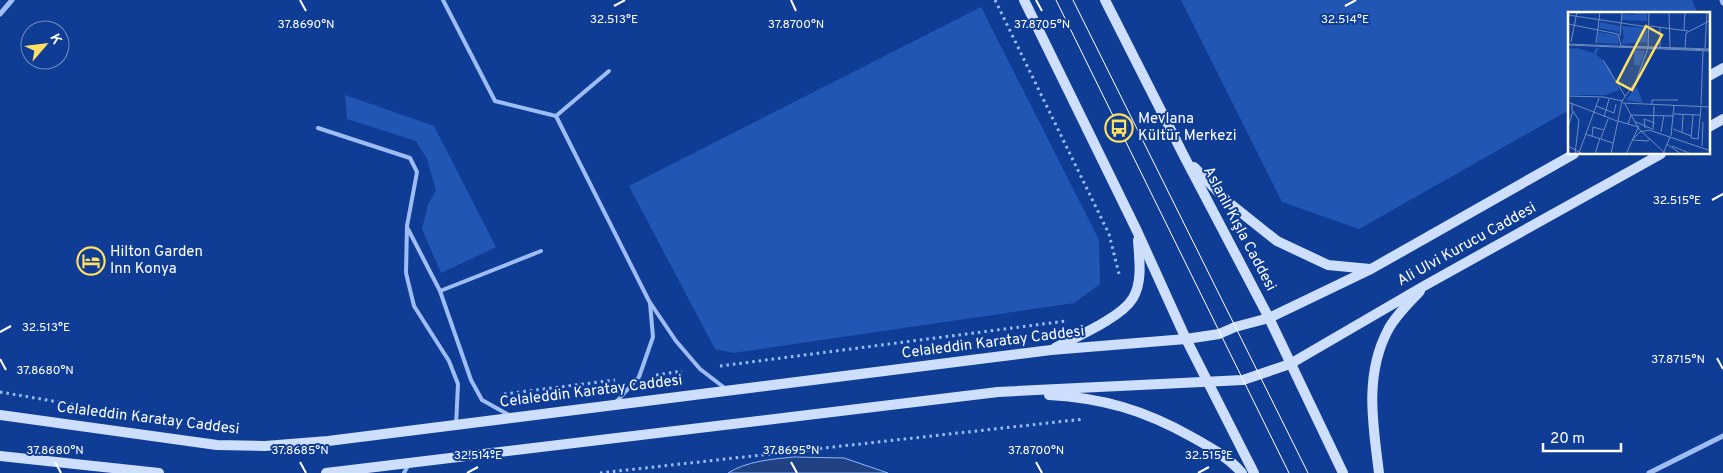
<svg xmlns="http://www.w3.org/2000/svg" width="1723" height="473" viewBox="0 0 1723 473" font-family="Overpass,sans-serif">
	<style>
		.green { fill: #2256b5 }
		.water { fill: #204284; stroke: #8fb6f8 }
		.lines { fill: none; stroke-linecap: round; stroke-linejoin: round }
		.path { stroke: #9ebdf4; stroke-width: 3; stroke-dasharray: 2.5 4; stroke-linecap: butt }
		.lane { stroke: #9ebdf4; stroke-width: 4 }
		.street { stroke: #9ebdf4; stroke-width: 5 }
		.secondary { stroke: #cedefd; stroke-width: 10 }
		.tram { stroke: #fff; stroke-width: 1 }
		.ticks { fill: none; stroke: #fff; stroke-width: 2 }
		.labels { text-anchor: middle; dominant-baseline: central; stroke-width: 4; stroke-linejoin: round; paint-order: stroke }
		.poi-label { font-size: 15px; fill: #fff; stroke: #0f3d95; text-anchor: start }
		.street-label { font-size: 15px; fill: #fff; stroke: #0f3d95 }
		.inset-road { fill: none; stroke: #6f8bbf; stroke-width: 1 }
		.view { fill: #ffe061; fill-opacity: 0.15; stroke: #ffe061; stroke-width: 2.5 }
		.inset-edge { fill: none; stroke: #fff; stroke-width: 2.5 }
		.ticks-label { font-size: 12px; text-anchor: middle; fill: #fff; stroke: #0f3d95; stroke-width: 4; stroke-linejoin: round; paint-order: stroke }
	</style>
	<rect width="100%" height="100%" fill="#0f3d95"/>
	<g class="green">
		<polygon points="1181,0 1692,0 1698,14 1569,14 1569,110 1359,229 1282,202"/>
		<polygon points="981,7 1099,240 1100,284 1074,303 733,353 715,349 629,186"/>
		<polygon points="345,95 434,126 496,247 441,273 422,229 428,205 436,190 427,159 416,141 347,119"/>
	</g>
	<path class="water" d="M794,457L844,458L888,473H728C747,461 773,459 794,457Z"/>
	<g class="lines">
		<g class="path">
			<polyline points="995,0 1109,234 1119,274"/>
			<polyline points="720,366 1066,321"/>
			<polyline points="656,375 682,371"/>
			<polyline points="0,392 76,405"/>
			<polyline points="504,394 615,380"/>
			<polyline points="600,473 1084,419"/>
		</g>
		<g class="lane">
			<polyline points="443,0 495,101 556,116 649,301 676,341 700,369 726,389"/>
			<polyline points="556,116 609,71"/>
			<polyline points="318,128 410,158 417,172 407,226 406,273 414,306 449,361 458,384 456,425"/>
			<polyline points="408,229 440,291 471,380 482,400 509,415"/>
			<polyline points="440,291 541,251"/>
			<polyline points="616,402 639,377 653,337 650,303"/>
			<polyline points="404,473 409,464"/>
		</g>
		<g class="street">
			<polyline points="1722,0 1723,3"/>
			<polyline points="0,14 12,0"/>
			<polyline points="1649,473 1723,436"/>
		</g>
		<g class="secondary">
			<polyline points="1024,0 1137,231 1186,339 1254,473"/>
			<polyline points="1105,0 1185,158 1269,318 1343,473"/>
			<polyline points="1709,76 1723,68"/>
			<polyline points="1709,127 1723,119"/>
			<polyline points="1194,167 1228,202 1277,241 1328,265 1370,269"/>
			<path d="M1055,348C1076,337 1121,318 1133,298C1143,281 1139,258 1138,240"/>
			<path d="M1049,395C1103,398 1144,410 1192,437C1210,447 1228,457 1242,473"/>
			<polyline points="0,415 217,445 265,446 328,441 1051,350 1186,339 1219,334 1235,327 1269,318 1371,269 1574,154"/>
			<polyline points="0,456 159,473"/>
			<polyline points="326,473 998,392 1243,380 1290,364 1424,286 1661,154"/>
			<path d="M1379,473C1373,425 1364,375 1388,330C1395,316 1409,303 1420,291"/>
		</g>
		<g class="tram">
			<polyline points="1056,0 1289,473"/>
			<polyline points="1073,0 1308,473"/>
		</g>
	</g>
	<path class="ticks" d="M300,0L306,11M791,0L796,11M1036,0L1042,11M614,6L625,0M1345,6L1356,0M1712,200L1723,194M0,332L11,326M1717,358L1723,369M0,359L6,370M55,462L61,473M300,462L306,473M791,462L797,473M1036,462L1042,473M467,473L478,467M1198,473L1209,467"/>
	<defs>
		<g id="bus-ring" transform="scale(1.4375)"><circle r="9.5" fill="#0f3d95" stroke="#ffe061" stroke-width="1.5"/><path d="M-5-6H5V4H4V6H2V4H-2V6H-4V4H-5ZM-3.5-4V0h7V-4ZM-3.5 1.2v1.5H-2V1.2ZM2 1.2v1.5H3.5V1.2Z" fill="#ffe061"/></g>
		<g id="hotel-ring" transform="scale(1.4375)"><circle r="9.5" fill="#0f3d95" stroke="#ffe061" stroke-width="1.5"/><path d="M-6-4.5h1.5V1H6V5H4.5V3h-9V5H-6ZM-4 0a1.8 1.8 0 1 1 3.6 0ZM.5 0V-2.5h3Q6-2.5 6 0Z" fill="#ffe061"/></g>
	</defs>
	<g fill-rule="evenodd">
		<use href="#bus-ring" x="1119" y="128"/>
		<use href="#hotel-ring" x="91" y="261"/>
	</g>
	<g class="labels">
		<g class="poi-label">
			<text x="1138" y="119">Mevlana<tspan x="1138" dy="17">Kültür Merkezi</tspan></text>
			<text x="110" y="252">Hilton Garden<tspan x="110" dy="17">Inn Konya</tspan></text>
		</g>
		<g class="street-label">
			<text transform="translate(1239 229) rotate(62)">Aslanlı Kışla Caddesi</text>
			<text transform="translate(1467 245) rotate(-29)">Ali Ulvi Kurucu Caddesi</text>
			<text transform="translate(993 343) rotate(-7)">Celaleddin Karatay Caddesi</text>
			<text transform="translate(591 392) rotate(-7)">Celaleddin Karatay Caddesi</text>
			<text transform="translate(148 419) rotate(7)">Celaleddin Karatay Caddesi</text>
		</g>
	</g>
	<g transform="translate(1568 12)">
		<rect width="142" height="142" fill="#0f3d95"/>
		<path d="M67,0H79V9L54,8V2L67,3ZM32,10L52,14L51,20L31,16ZM54,14L79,16V30L53,32L56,26ZM30,20L50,23V32L29,31ZM9,36L25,41L28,36H31L28,42L42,56L51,78L37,83H0V37ZM66,38L77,39L72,53H66ZM68,75L70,78L75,91L58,88Z" fill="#2256b5"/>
		<path class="inset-road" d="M101,0L102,35M9,1L26,0M0,3L80,15M0,12L50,22L53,34L143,37M82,14L120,19M116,18L117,0M52,24L54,0M3,30L9,0M28,31L32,0M0,32L143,38M0,33L143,39M92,35V15M117,36L118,21L143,8M137,36L139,0M35,48L57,84M0,84L35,85L55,89M0,90L49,109M4,91V98L11,108L7,142M55,91L143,95M57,92L71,117L98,142M84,92V88H110M133,93L135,39M28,94L46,101L48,92M106,102L132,103M36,105L41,87M50,109L70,115M68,110L84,117M60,112L63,103L106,104M0,115L5,99M77,116L76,107L87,111M105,117L123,124M85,118L86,94M93,120L96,103M114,121L115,103M17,122L45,131M24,124L25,115L36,118M103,124L106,93M33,126L40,107M123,126L130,127L133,95M123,126L125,103M64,128L72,120L81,118L143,139M65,128L80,129L82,126M99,132L113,142M0,134L15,142M104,134L121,141M134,134L135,110M11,141L31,86M27,142L32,126M43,142L54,89L68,69L80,36L81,0M58,142L71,114M95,142L102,125"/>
		<path class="view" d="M78,14L94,23L64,78L49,70Z"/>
		<rect width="142" height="142" class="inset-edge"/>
	</g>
	<g class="ticks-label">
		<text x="614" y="23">32.513°E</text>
		<text x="1345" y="23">32.514°E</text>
		<text x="306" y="28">37.8690°N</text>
		<text x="796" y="28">37.8700°N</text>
		<text x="1042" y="28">37.8705°N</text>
		<text x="1677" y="204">32.515°E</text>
		<text x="46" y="331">32.513°E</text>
		<text x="1678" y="363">37.8715°N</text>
		<text x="45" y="374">37.8680°N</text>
		<text x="55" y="454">37.8680°N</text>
		<text x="300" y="454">37.8685°N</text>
		<text x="791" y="454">37.8695°N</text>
		<text x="1036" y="454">37.8700°N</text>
		<text x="478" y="459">32.514°E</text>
		<text x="1209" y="459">32.515°E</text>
	</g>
	<g transform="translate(45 45) rotate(62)"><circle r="24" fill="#0f3d95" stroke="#6f8bbf"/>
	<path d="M0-4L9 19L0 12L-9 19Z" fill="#ffe061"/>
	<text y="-8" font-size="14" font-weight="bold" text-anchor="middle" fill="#ffffff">K</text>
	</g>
	<path d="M1543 443v8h78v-8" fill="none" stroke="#ffffff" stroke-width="2.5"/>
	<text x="1550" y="443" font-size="15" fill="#ffffff" stroke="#0f3d95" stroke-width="4" paint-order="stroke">20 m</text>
</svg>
